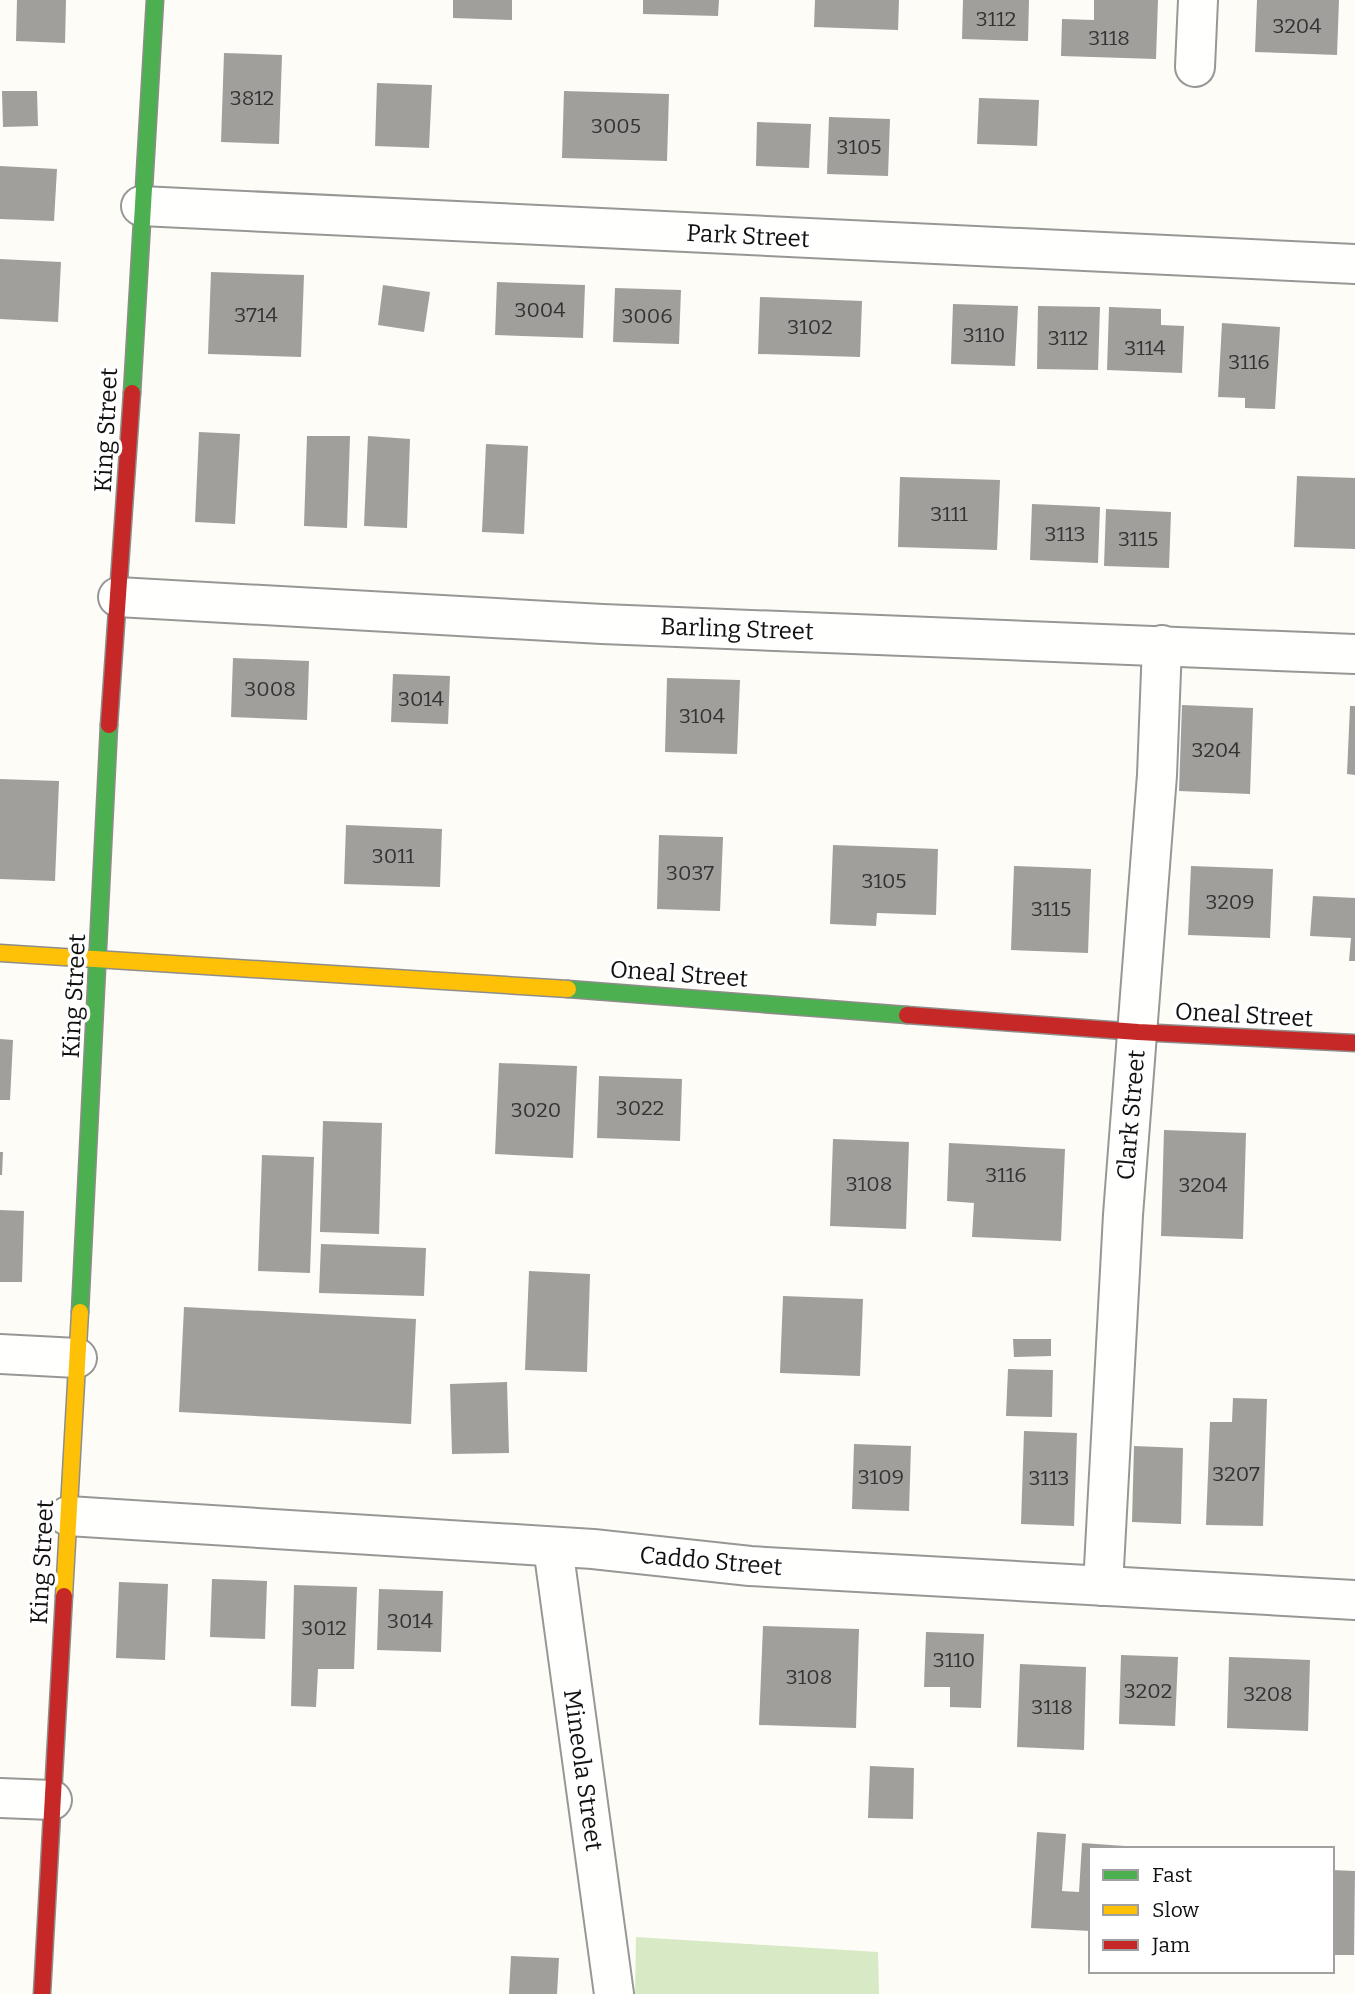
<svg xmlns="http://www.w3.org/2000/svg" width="1355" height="1994" viewBox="0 0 1355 1994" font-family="Bitter,serif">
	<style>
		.forest { fill: #d8eac5 }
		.building { fill: #a19f9c }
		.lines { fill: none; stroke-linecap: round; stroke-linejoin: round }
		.street-casing { stroke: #979795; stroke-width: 42 }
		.fast-casing { stroke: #8e8d8b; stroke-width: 19 }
		.slow-casing { stroke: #8e8d8b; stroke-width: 19 }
		.jam-casing { stroke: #8e8d8b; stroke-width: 19 }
		.street { stroke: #fffffe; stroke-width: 38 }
		.fast { stroke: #4caf50; stroke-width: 16 }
		.slow { stroke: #ffc107; stroke-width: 16 }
		.jam { stroke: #c62828; stroke-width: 16 }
		.labels { text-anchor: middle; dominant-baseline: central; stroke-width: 7; stroke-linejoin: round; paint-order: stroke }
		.number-label { font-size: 21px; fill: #353434 }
		.street-label { font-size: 24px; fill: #111; stroke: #fff }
	</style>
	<rect width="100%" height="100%" fill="#fdfcf7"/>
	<polygon class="forest" points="636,1937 878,1952 879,1994 635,1994"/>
	<g class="building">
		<polygon points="17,0 66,0 65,43 16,41"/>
		<polygon points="453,0 512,0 512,20 453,18"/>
		<polygon points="643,0 719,0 718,16 643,14"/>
		<polygon points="815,0 899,0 898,30 814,27"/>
		<polygon points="963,0 1029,0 1028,41 962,39"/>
		<polygon points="1094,0 1158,0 1156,59 1061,56 1062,19 1094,20"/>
		<polygon points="1257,0 1339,0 1337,55 1255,52"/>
		<polygon points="224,53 282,55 279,144 221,142"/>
		<polygon points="377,83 432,85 429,148 375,146"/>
		<polygon points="2,91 37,91 38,126 3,127"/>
		<polygon points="564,91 669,94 667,161 562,158"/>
		<polygon points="979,98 1039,100 1037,146 977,144"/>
		<polygon points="829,117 890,119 888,176 827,174"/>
		<polygon points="757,122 811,124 809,168 756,166"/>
		<polygon points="0,166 57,169 54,221 0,219"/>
		<polygon points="0,259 61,262 58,322 0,319"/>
		<polygon points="211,272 304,275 301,357 208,354"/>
		<polygon points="497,282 585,285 583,338 495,335"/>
		<polygon points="383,285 430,292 424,332 378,325"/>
		<polygon points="615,288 681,290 679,344 613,342"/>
		<polygon points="760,297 862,301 860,357 758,354"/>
		<polygon points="953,304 1018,306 1015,366 951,364"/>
		<polygon points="1038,306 1100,307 1098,370 1037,369"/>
		<polygon points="1109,307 1161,309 1161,325 1184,326 1182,373 1107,370"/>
		<polygon points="1222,323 1280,327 1275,409 1245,408 1245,398 1218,397"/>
		<polygon points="199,432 240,434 235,524 195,522"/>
		<polygon points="307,436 350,436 347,528 304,526"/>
		<polygon points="368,436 410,439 407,528 364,526"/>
		<polygon points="486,444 528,446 524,534 482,532"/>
		<polygon points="1297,476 1355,478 1355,549 1294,547"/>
		<polygon points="900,477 1000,480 997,550 898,547"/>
		<polygon points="1032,504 1100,507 1098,563 1030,560"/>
		<polygon points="1106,509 1171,512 1169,568 1104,566"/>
		<polygon points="233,658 309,661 307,720 231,717"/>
		<polygon points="393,674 450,676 448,724 391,722"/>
		<polygon points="667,678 740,680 737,754 665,752"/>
		<polygon points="1182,705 1253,708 1250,794 1179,791"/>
		<polygon points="1350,706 1355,706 1355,775 1347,774"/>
		<polygon points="0,779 59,781 55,881 0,879"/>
		<polygon points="346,825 442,829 440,887 344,884"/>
		<polygon points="659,835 723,837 720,911 657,909"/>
		<polygon points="833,845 938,849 936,915 877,913 876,926 830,924"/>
		<polygon points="1014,866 1091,869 1088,953 1011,950"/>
		<polygon points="1191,866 1273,869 1270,938 1188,935"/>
		<polygon points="1313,896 1355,898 1355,961 1349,961 1351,938 1310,936"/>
		<polygon points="0,1039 13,1040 10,1100 0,1100"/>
		<polygon points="499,1063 577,1066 573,1158 495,1154"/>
		<polygon points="599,1076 682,1079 680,1141 597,1138"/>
		<polygon points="323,1121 382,1123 379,1234 320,1232"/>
		<polygon points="1164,1130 1246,1133 1243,1239 1161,1236"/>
		<polygon points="833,1139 909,1142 906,1229 830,1226"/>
		<polygon points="949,1143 1065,1149 1061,1241 972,1237 974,1203 947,1201"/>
		<polygon points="0,1152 3,1152 2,1175 0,1175"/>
		<polygon points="262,1155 314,1157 310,1273 258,1271"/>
		<polygon points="0,1210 24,1211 22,1282 0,1282"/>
		<polygon points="321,1244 426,1248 424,1296 319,1293"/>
		<polygon points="529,1271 590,1274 587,1372 525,1370"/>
		<polygon points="783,1296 863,1299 860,1376 780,1373"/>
		<polygon points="184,1307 416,1319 411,1424 179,1412"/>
		<polygon points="1013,1339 1051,1339 1051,1356 1014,1357"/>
		<polygon points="1008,1369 1053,1370 1052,1417 1006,1416"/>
		<polygon points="507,1382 509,1453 452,1454 450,1384"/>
		<polygon points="1233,1398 1267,1399 1263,1526 1206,1525 1210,1422 1232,1422"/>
		<polygon points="1024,1431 1077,1433 1074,1526 1021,1524"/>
		<polygon points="854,1444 911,1446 909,1511 852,1509"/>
		<polygon points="1134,1446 1183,1448 1181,1524 1132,1522"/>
		<polygon points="212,1579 267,1581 265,1639 210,1637"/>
		<polygon points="119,1582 168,1584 165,1660 116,1658"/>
		<polygon points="294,1585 357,1587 354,1669 318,1669 316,1707 291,1706"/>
		<polygon points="379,1589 443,1591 441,1652 377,1650"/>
		<polygon points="763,1626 859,1629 856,1728 759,1725"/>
		<polygon points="926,1632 984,1634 981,1708 950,1707 950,1687 924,1687"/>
		<polygon points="1121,1655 1178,1657 1175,1726 1119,1724"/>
		<polygon points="1229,1657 1310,1660 1308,1731 1227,1728"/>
		<polygon points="1020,1664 1086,1667 1084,1750 1017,1747"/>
		<polygon points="870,1766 914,1768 913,1819 868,1818"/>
		<polygon points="1037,1832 1066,1834 1062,1891 1079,1892 1082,1843 1139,1847 1091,1849 1091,1931 1031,1928"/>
		<polygon points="1332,1870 1355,1871 1354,1955 1332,1955"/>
		<polygon points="511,1956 559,1958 557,1994 509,1994"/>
	</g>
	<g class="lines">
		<g class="street-casing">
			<g id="street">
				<polyline points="1195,67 1198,0"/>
				<polyline points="141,206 1355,264"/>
				<polyline points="118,597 602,624 1355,654"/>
				<polyline points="0,1354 77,1358"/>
				<polyline points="68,1516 593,1549 750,1566 1355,1600"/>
				<polyline points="553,1547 614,1994"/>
				<polyline points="1103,1586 1123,1215 1157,775 1162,645"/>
				<polyline points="0,1798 52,1800"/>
			</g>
		</g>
		<g class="fast-casing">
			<g id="fast">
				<polyline points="132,393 155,0"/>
				<polyline points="568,989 907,1015"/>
				<polyline points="80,1312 109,725"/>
			</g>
		</g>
		<g class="slow-casing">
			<g id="slow">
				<polyline points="0,953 568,989"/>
				<polyline points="64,1596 80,1312"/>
			</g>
		</g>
		<g class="jam-casing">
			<g id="jam">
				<polyline points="109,725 132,393"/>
				<polyline points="907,1015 1138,1032 1355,1043"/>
				<polyline points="42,1994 64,1596"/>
			</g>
		</g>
		<use href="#street" class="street"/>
		<use href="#fast" class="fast"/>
		<use href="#slow" class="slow"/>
		<use href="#jam" class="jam"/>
	</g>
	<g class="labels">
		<g class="number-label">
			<text x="996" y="19">3112</text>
			<text x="1297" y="26">3204</text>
			<text x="1109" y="38">3118</text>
			<text x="252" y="98">3812</text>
			<text x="616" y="126">3005</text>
			<text x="859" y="147">3105</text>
			<text x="540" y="310">3004</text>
			<text x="256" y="315">3714</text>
			<text x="647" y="316">3006</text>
			<text x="810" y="327">3102</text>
			<text x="984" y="335">3110</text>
			<text x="1068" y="338">3112</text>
			<text x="1145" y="348">3114</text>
			<text x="1249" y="362">3116</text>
			<text x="949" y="514">3111</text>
			<text x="1065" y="534">3113</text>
			<text x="1138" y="539">3115</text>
			<text x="270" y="689">3008</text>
			<text x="421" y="699">3014</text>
			<text x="702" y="716">3104</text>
			<text x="1216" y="750">3204</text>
			<text x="393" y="856">3011</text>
			<text x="690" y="873">3037</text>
			<text x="884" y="881">3105</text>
			<text x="1230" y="902">3209</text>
			<text x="1051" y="909">3115</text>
			<text x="640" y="1108">3022</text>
			<text x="536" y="1110">3020</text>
			<text x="1006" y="1175">3116</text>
			<text x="869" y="1184">3108</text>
			<text x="1203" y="1185">3204</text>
			<text x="1236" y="1474">3207</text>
			<text x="881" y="1477">3109</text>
			<text x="1049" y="1478">3113</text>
			<text x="410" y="1621">3014</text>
			<text x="324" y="1628">3012</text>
			<text x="954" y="1660">3110</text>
			<text x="809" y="1677">3108</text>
			<text x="1148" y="1691">3202</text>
			<text x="1268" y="1694">3208</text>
			<text x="1052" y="1707">3118</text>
		</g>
		<g class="street-label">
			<text transform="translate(748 236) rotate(3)">Park Street</text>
			<text transform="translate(106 430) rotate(-87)">King Street</text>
			<text transform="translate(737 629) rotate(2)">Barling Street</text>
			<text transform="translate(679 974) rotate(4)">Oneal Street</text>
			<text transform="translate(74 996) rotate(-87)">King Street</text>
			<text transform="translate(1244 1015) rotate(3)">Oneal Street</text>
			<text transform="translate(1131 1115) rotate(-85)">Clark Street</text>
			<text transform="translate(711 1561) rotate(5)">Caddo Street</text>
			<text transform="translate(42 1562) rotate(-87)">King Street</text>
			<text transform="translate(583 1770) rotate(82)">Mineola Street</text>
		</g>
	</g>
	<rect x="1089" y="1847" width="245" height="126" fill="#ffffff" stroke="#a0a0a0" stroke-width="2"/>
	<rect x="1103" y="1870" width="35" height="10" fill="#4caf50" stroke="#a0a0a0" stroke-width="2"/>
	<text x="1152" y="1882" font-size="21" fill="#111111">Fast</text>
	<rect x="1103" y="1905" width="35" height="10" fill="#ffc107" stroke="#a0a0a0" stroke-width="2"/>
	<text x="1152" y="1917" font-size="21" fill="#111111">Slow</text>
	<rect x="1103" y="1940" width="35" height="10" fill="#c62828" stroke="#a0a0a0" stroke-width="2"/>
	<text x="1152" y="1952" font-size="21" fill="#111111">Jam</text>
</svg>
